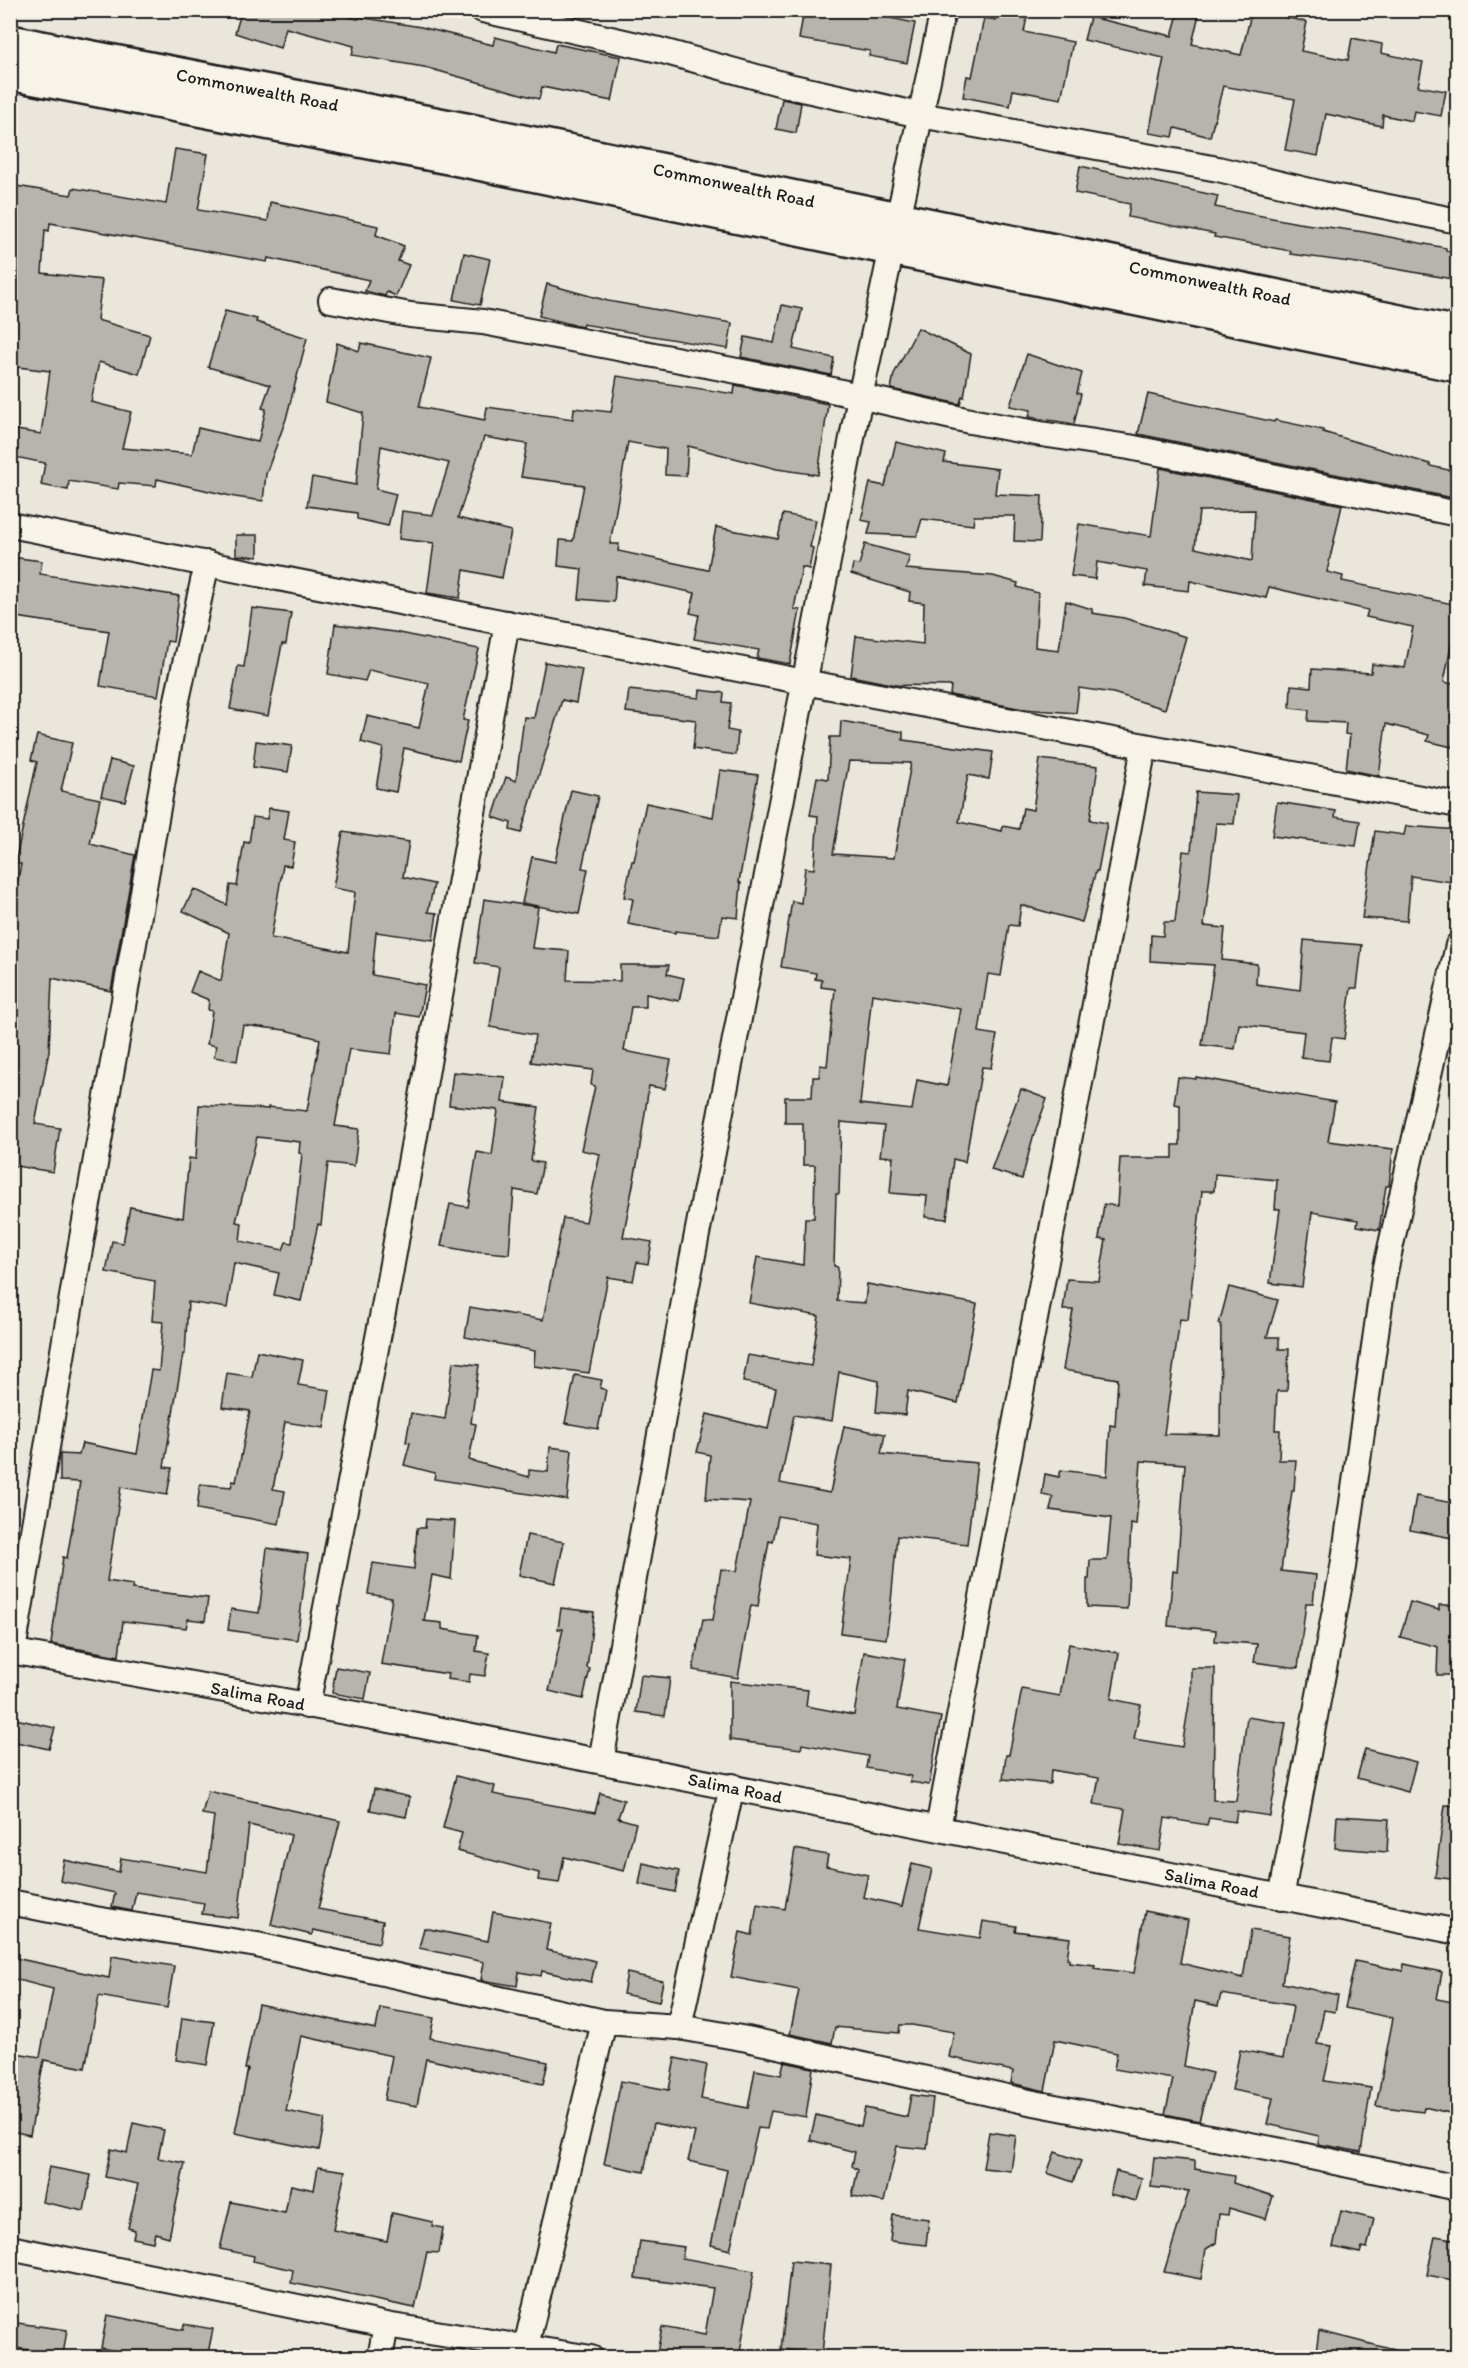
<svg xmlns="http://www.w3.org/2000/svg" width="1468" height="2368" viewBox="0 0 1468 2368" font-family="Itim,sans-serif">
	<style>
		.building { fill: #b6b4ac; stroke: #1c1c1c; stroke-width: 1.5; fill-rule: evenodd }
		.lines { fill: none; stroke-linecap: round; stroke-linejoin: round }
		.minor-casing { stroke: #1c1c1c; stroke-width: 28 }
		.secondary-casing { stroke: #1c1c1c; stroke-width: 38 }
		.minor { stroke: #f7f3e8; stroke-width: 24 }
		.secondary { stroke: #f7f3e8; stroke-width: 33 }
		.labels { text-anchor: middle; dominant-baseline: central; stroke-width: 6; stroke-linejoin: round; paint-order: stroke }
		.street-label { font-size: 18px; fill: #1c1c1c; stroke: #f7f3e8 }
	</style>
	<rect width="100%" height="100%" fill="#eae6dc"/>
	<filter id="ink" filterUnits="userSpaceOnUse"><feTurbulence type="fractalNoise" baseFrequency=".0167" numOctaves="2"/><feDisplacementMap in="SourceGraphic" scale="12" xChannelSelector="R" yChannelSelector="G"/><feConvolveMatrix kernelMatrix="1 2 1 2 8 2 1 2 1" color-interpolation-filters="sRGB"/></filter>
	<g filter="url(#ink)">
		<g class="building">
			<polygon points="242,10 325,10 358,19 359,17 421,27 493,45 495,37 554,52 556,44 621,57 612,101 542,87 539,99 424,67 352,55 354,46 286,28 280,48 235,33"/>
			<polygon points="804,10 851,10 915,23 907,63 869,56 870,51 799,39"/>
			<polygon points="1179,10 1200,10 1192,44 1241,55 1252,10 1307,22 1301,51 1348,60 1352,38 1382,44 1381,53 1423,62 1418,86 1446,91 1441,116 1414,111 1412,121 1383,115 1382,126 1326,114 1318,156 1285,150 1295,99 1223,86 1210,137 1175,128 1173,137 1149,133 1164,58 1084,40 1090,17 1172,36"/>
			<polygon points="998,12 1027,17 1024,32 1073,42 1061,99 1013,90 1010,106 963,97 967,76 972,77 984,18 996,20"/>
			<polygon points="782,99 801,103 796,133 776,129"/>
			<polygon points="175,149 208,154 198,210 268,221 270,202 378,226 376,235 404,246 398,261 409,265 396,296 387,292 385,296 365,291 369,280 268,258 267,262 50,223 49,231 45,230 42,273 102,280 97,320 150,335 139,374 99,362 91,402 131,412 122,448 192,454 198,428 258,442 266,409 262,408 270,385 208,367 225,311 257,319 256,322 307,338 286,419 266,474 263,501 235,497 157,479 156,486 119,483 118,489 69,481 68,490 41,485 45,463 10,456 10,429 41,434 50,371 10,366 10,185 71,195 73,188 166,204"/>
			<polygon points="1080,166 1218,196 1215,207 1298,223 1364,232 1446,248 1446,251 1458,253 1458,280 1379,266 1290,254 1291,251 1214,237 1215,234 1128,217 1130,204 1075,193"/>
			<polygon points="464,253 490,259 480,305 454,300"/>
			<polygon points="547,284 608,301 732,323 728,349 583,324 582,327 539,316"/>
			<polygon points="782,305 802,309 793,349 834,358 831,375 741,357 745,337 774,343"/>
			<polygon points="918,328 971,354 964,397 962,396 960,404 891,389 894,374"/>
			<polygon points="337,343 359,351 361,343 431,358 419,407 485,420 487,407 573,419 574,408 611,412 617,376 734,394 735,385 828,404 818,475 777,469 688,446 686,476 665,475 666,449 628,442 610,544 619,544 618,551 708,570 716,527 778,539 783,514 816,520 810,547 813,548 809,569 802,567 794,609 800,610 790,664 757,658 759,650 694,639 699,615 690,613 695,593 616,576 614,602 579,599 582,569 558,566 560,540 573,541 584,485 521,477 527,444 484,437 458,518 511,531 502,578 464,570 460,598 427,593 434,543 399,539 402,511 433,515 449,463 381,446 376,489 396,494 388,526 357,519 357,513 307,506 312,477 356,485 363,413 326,402"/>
			<polygon points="1027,354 1082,373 1077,393 1081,394 1074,424 1029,417 1031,410 1010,406"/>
			<polygon points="1148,394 1274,422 1275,420 1323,430 1323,432 1430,464 1430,466 1458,472 1458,499 1138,434"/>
			<polygon points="896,442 946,454 944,462 998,469 995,494 1042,496 1040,542 1014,541 1015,516 974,516 973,525 922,519 917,536 868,534 871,522 861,520 870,483 885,486"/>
			<path d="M1160,468L1342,505L1327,572L1343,576L1342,581L1458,605V631H1454L1444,682L1458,685V726L1452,747L1427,741L1429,735L1386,724L1379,776L1346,769L1350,735L1345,734L1346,723L1308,721L1309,710L1290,708L1291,685L1311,687L1312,669L1371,673L1372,664L1405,668L1413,627L1366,617L1368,610L1269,587L1266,598L1190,581L1189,591L1145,586L1147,571L1097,562L1095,579L1071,576L1079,524L1151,536ZM1255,510L1252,561L1195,548L1199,511Z"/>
			<polygon points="236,535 258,535 258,557 236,555"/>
			<polygon points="865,544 910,556 906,569 993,576 1018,583 1017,587 1038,593 1035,647 1059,650 1066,601 1092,609 1092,613 1124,618 1186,637 1165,709 1113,693 1079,688 1076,713 1023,709 950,695 951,686 896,685 851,676 856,636 923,644 924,603 909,601 910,592 851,574 853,564 859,565"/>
			<polygon points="10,557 42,561 40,574 179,596 173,642 167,641 158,696 100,686 109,631 10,616"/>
			<polygon points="252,608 291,613 286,644 282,644 268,716 230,709 238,666 244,667"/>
			<polygon points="335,624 394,632 479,649 463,720 468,721 459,761 404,748 396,792 376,788 383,748 361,742 367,716 419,728 429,683 369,670 365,681 328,674"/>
			<polygon points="545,662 582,669 576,703 562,700 521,833 510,830 511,823 493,817 506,777 516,781 524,717 534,718"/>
			<polygon points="629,690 699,698 700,690 724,693 723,702 731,703 727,730 738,732 736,755 693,749 696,720 626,712"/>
			<path d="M841,721L903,732V740L993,752L989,779L968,775L959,822L1002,831L1003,826L1019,829L1023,808L1033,810L1040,759L1098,766L1090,820L1107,823L1098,871H1096L1082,922L1021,905L1018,926L1009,925L1001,976L988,974L979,1032L997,1035L991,1068L982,1067L965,1162L953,1159L947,1219L925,1217L927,1196L890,1193L893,1157L880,1156L884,1126L841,1122L839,1194H836L834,1266L838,1267L837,1301L865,1303L867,1284L977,1304L958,1403L908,1391L905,1415L876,1412L879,1381L839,1372L832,1421L794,1415L780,1483L830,1493L844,1426L885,1434L881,1454L977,1463L967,1544L897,1536L891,1602L886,1639L841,1633L851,1559L814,1555L817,1523L778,1516L773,1542L769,1541L758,1606L751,1605L738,1678L693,1670L703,1619L713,1620L721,1569L737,1571L750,1502L706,1499L710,1455L697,1452L707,1414L768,1429L776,1388L743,1382L748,1355L811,1366L819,1316L749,1303L757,1257L803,1265L805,1218H814L815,1165H803V1123H785V1097H812L813,1077H819L820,1065L827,1066L835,989L821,987L822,980L815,979L816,973L781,967L792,901L801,903L805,868L814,869L818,816L810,815L817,777L828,779L830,737H840ZM849,761L911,763L894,858L833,854ZM872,994L961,1009L947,1086L917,1080L912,1110L860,1104Z"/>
			<polygon points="37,735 72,743 61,791 100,799 90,844 135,855 111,991 52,978 49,1051 35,1124 60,1128 53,1172 10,1165 10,920 21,864 15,863 37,762 31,760"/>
			<polygon points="256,741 292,746 288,772 253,767"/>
			<polygon points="110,760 134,766 125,801 101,796"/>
			<polygon points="720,770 758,775 739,882 741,883 738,918 722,916 719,936 675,931 675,933 628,924 633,899 624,897 632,861 634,861 646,803 713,817"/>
			<polygon points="571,790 598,796 582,868 588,869 579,914 522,903 532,857 555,862"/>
			<polygon points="1196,792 1237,795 1234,824 1216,823 1204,926 1225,928 1222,960 1257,964 1256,984 1300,990 1304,940 1362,945 1357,988 1351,988 1344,1039 1332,1037 1329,1061 1301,1058 1304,1032 1239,1024 1235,1049 1202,1045 1214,965 1150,961 1151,935 1163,936 1164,922 1175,922 1183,851 1191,852"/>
			<polygon points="1277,802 1336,811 1335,817 1360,821 1356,846 1272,836"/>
			<path d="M269,808L289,811L284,840L295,842L291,866L283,865L271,938L348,952L355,892L333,888L343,832L409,842L403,877L434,884L428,912L437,913L433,940L376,932L372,975L425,985L419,1017L396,1013L391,1054L349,1049L335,1126L359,1129L354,1166L328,1163L321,1225L318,1224L301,1301L274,1295L279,1273L234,1263L227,1308L188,1302L185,1354H183L164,1467L172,1468L167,1495L121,1487L107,1581L133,1585L132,1589L208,1598L205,1621L188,1619L186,1628L123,1621L119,1656L51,1644L63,1557L67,1558L80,1482L60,1481V1454L79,1455L82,1443L137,1454L151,1370L159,1371L163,1322L152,1321L155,1281L106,1272L112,1241L123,1243L130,1207L183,1218L189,1158L196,1159L199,1105L268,1109V1107L307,1111L320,1039L285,1030L243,1025L237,1061L214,1057L216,1046L207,1044L212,1011L208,1010L209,1000L190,992L198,971L221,981L229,933L183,911L194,889L227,905L230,885L237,886L244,842L249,843L253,817L267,819ZM257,1137L300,1142L299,1153L302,1154L292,1243L286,1242L283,1250L240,1241L242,1223L236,1222Z"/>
			<polygon points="1406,826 1458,830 1458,883 1411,876 1407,921 1362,918 1375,831 1404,835"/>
			<polygon points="484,899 538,907 532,948 569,951 567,980 620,981 620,965 669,965 667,974 684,978 679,1001 646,994 646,1007 631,1007 624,1051 671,1060 665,1089 649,1086 638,1159 623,1237 652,1242 648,1264 637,1262 633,1281 608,1277 589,1373 534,1366 535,1351 465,1337 470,1307 543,1320 563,1218 586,1222 600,1154 581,1150 595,1086 591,1085 593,1070 531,1062 535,1035 490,1027 499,967 475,963"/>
			<polygon points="453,1072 505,1077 502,1102 539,1107 531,1161 543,1163 537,1194 514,1190 509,1254 474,1251 474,1252 441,1246 450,1204 468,1207 477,1152 492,1155 498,1110 449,1105"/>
			<polygon points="1178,1077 1196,1079 1196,1077 1335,1102 1328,1141 1393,1149 1389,1186 1386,1186 1379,1230 1357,1226 1358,1220 1312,1212 1302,1287 1270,1283 1280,1209 1275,1209 1277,1180 1215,1174 1214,1191 1202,1191 1188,1320 1180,1319 1164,1434 1220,1435 1221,1324 1219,1324 1229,1287 1278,1300 1267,1337 1279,1337 1279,1349 1289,1349 1287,1391 1277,1391 1275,1430 1280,1430 1279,1460 1296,1460 1294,1491 1292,1491 1281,1571 1316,1575 1313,1603 1306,1603 1298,1668 1254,1662 1257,1644 1215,1641 1216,1630 1168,1626 1173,1571 1177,1572 1185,1464 1141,1461 1136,1525 1131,1524 1127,1609 1087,1607 1087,1579 1089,1579 1090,1560 1107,1560 1111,1518 1050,1510 1053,1497 1042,1495 1045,1474 1059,1477 1061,1470 1107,1476 1110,1425 1115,1426 1118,1379 1063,1370 1073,1310 1063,1310 1067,1279 1099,1281 1106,1240 1099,1239 1104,1204 1117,1206 1120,1158 1173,1158 1173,1145 1180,1145 1180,1105 1174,1104"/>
			<polygon points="1021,1089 1047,1099 1033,1137 1022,1179 991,1170"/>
			<polygon points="257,1351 303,1360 298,1385 330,1390 324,1428 285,1422 273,1489 285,1491 279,1524 197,1509 200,1484 231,1487 233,1481 236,1482 250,1411 222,1407 227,1373 252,1377"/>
			<polygon points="453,1362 479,1365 471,1423 476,1424 469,1460 529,1477 529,1470 548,1472 550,1447 572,1450 567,1500 434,1479 435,1473 404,1465 410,1443 406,1442 411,1413 445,1419"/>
			<polygon points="575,1375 602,1380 600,1388 606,1390 598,1429 565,1423"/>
			<polygon points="1416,1496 1458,1504 1458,1539 1410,1530"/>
			<polygon points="426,1519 455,1521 451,1579 432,1575 424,1621 442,1623 442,1629 478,1635 476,1651 489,1653 485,1676 470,1674 469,1682 447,1679 448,1674 381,1664 392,1598 368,1594 373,1563 414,1569 417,1528 425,1528"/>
			<polygon points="527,1535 564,1542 555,1583 519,1575"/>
			<polygon points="267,1548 308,1554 297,1640 228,1630 231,1609 259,1613"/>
			<polygon points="1410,1602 1439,1610 1439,1605 1458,1605 1458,1675 1437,1675 1438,1647 1400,1637"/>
			<polygon points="561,1608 594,1612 587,1668 590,1669 583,1699 549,1691 563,1629 558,1629"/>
			<polygon points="1069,1644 1119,1653 1111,1699 1141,1705 1134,1739 1182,1747 1191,1691 1191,1668 1215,1668 1213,1800 1236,1801 1247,1717 1286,1723 1270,1816 1237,1811 1235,1822 1209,1818 1207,1825 1165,1818 1160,1851 1119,1844 1125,1809 1094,1804 1099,1778 1051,1770 1050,1784 1003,1779 1006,1755 1009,1755 1022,1689 1060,1696"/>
			<polygon points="864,1652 905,1659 897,1709 941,1717 929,1785 910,1782 911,1776 866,1768 868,1756 802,1744 801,1749 730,1740 730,1681 808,1690 806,1706 854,1715"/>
			<polygon points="336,1667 370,1673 365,1699 332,1693"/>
			<polygon points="641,1675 670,1678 665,1716 636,1712"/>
			<polygon points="16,1719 55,1728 49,1749 11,1741"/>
			<polygon points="1365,1749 1416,1762 1408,1792 1357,1778"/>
			<polygon points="456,1776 495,1786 493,1794 595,1813 600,1793 624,1800 618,1818 636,1823 624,1871 564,1857 559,1883 538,1880 539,1873 457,1851 462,1833 443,1828"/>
			<polygon points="374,1789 410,1797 406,1817 370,1810"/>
			<polygon points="208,1791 340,1821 318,1909 383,1921 379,1943 313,1930 312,1935 271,1925 291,1835 249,1825 238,1918 202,1914 204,1903 136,1892 132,1911 112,1907 115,1893 60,1881 64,1860 119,1872 121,1858 207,1872 214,1816 202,1814"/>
			<polygon points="1445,1805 1458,1806 1458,1880 1435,1877"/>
			<polygon points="1337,1816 1389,1819 1387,1852 1335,1848"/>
			<polygon points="795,1849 828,1855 826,1866 868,1875 863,1897 902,1906 912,1864 932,1869 919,1928 980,1938 983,1921 1016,1926 1015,1931 1070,1938 1067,1959 1069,1959 1069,1962 1095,1965 1094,1968 1134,1973 1145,1911 1188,1920 1180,1963 1243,1978 1251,1930 1290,1936 1282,1983 1338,1995 1335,2012 1324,2010 1317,2044 1332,2046 1324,2081 1371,2088 1361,2152 1318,2144 1319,2136 1267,2124 1273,2098 1232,2090 1240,2050 1283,2058 1293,2007 1291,2005 1221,1994 1218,2006 1195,2001 1184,2066 1212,2073 1199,2121 1165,2114 1173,2079 1114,2069 1117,2053 1055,2040 1045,2091 1011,2083 1013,2071 949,2057 954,2032 912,2025 900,2025 899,2033 835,2027 832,2043 790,2034 799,1990 731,1977 740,1932 752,1935 757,1904 785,1909"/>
			<polygon points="643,1863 679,1871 675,1892 639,1884"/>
			<polygon points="493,1912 551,1923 546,1950 596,1961 591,1982 542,1971 541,1976 519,1972 517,1986 481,1980 484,1962 419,1948 424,1928 488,1941"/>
			<polygon points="112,1956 174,1966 167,2008 99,1996 85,2068 44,2060 30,2135 10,2131 10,2052 40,2057 53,1989 10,1978 10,1957 109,1978"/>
			<polygon points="1355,1961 1403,1971 1404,1964 1442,1972 1437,1999 1458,2003 1458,2115 1424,2107 1423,2112 1376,2106 1393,2018 1345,2008"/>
			<polygon points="627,1973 663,1981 659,2002 623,1994"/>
			<polygon points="258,2004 376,2029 380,2008 434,2018 430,2038 548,2062 543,2084 426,2059 417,2106 384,2100 392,2056 301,2036 286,2111 325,2119 319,2150 235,2133 248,2069 245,2069"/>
			<polygon points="182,2018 214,2022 207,2065 176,2060"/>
			<polygon points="675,2058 707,2065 701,2099 748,2108 755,2070 781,2075 784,2062 813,2068 806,2117 771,2111 767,2129 758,2128 730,2250 711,2245 727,2170 688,2161 695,2132 654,2123 644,2172 604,2164 621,2081 669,2090"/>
			<polygon points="911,2095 933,2098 927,2149 897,2146 884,2202 852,2196 858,2170 852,2166 855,2152 810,2140 816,2115 861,2126 865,2108 907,2117"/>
			<polygon points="133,2123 164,2130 158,2158 185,2163 169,2237 155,2233 153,2242 133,2238 135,2230 128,2228 138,2184 105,2177 111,2149 127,2153"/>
			<polygon points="989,2132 1016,2136 1011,2171 983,2168"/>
			<polygon points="1055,2152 1081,2161 1073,2182 1047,2173"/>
			<polygon points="1154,2157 1195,2161 1195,2169 1234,2176 1233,2183 1273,2196 1266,2219 1229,2208 1228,2215 1219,2214 1216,2243 1206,2249 1201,2279 1164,2272 1189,2191 1151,2187"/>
			<polygon points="49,2167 91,2175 84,2211 42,2202"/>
			<polygon points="318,2167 345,2171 333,2230 387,2241 392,2213 433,2222 432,2226 443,2228 439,2253 427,2252 415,2308 291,2283 293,2270 253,2261 254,2256 220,2249 231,2202 285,2213 291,2185 314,2190"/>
			<polygon points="1116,2171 1142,2178 1136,2201 1110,2194"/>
			<polygon points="1341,2211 1374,2219 1367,2248 1362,2247 1360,2253 1333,2247"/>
			<polygon points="893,2215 929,2219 926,2245 890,2241"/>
			<polygon points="1435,2236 1458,2240 1458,2281 1427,2275"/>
			<polygon points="640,2241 684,2247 682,2258 754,2271 739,2358 656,2358 662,2327 705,2335 713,2288 635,2278"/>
			<polygon points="791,2261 831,2265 822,2354 781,2349"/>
			<polygon points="107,2315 183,2330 184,2324 213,2329 207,2358 181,2358 152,2352 150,2358 101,2348"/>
			<polygon points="10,2322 67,2330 63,2355 10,2347"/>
			<polygon points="1319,2331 1395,2350 1394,2358 1315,2358"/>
		</g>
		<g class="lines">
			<g class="minor-casing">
				<g id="minor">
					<polyline points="483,10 659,50 793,87 920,115 1218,169 1323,194 1458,221"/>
					<polyline points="331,300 410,315 483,322 810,385 970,421 1041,434 1129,447 1458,514"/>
					<polyline points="10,525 804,682 1458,805"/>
					<path id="s1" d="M10,1651L422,1726L1458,1932"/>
					<polyline points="13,1651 79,1255 177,700 207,563"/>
					<polyline points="307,1706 388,1286 507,623"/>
					<polyline points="601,1761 685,1296 860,397 943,10"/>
					<polyline points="938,1828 1144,747"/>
					<polyline points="1281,1898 1343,1567 1384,1276 1458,945"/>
					<polyline points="10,1902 95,1919 257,1945 604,2022 679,2027 747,2039 1029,2102 1287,2152 1458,2188"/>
					<polyline points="679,2027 732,1786"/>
					<polyline points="10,2248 386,2325 591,2358"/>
					<polyline points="526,2346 604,2022"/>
					<polyline points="380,2358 386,2325"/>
				</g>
			</g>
			<g class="secondary-casing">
				<g id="secondary">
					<path id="s2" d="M10,42L465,130L1458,334"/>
					<polyline points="10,73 459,159 1458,365"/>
				</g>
			</g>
			<use href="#minor" class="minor"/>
			<use href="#secondary" class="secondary"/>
		</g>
	</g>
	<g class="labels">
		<g class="street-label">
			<text stroke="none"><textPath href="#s2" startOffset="252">Commonwealth Road</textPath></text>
			<text stroke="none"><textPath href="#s2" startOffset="738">Commonwealth Road</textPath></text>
			<text stroke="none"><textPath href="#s2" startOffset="1224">Commonwealth Road</textPath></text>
			<text stroke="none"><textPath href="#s1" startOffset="252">Salima Road</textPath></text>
			<text stroke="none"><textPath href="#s1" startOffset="738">Salima Road</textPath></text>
			<text stroke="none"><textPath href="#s1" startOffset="1224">Salima Road</textPath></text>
		</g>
	</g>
	<rect width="1468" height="2368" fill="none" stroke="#f7f3e8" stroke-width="36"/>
	<rect x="18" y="18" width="1432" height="2332" fill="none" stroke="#1c1c1c" stroke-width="2" filter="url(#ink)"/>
</svg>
